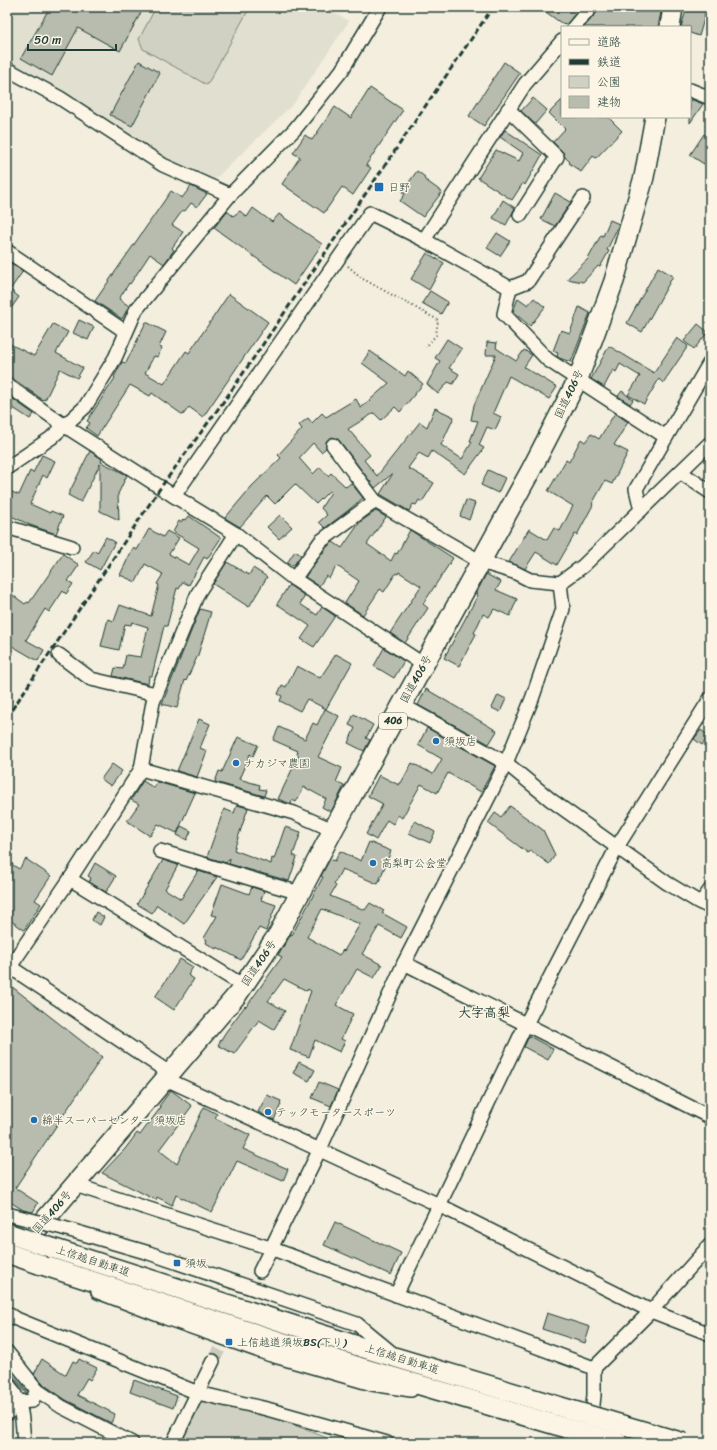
<svg xmlns="http://www.w3.org/2000/svg" width="717" height="1450" viewBox="0 0 717 1450" font-family="Sriracha,'Klee One',sans-serif">
	<style>
		.built { fill: #e1dfd0 }
		.green { fill: #d0d1c2; stroke: #78877b }
		.lines { fill: none; stroke-linecap: round; stroke-linejoin: round }
		.stream { stroke: #6c7d72; stroke-width: 3.5 }
		.building { fill: #b8bcae; stroke: #1f3d34; fill-rule: evenodd }
		.minor-tunnel { stroke: #c9cbbc; stroke-width: 13; stroke-dasharray: 13 6; stroke-linecap: butt }
		.minor-casing { stroke: #1f3d34; stroke-width: 16 }
		.highway-casing { stroke: #1f3d34; stroke-width: 22 }
		.path { stroke: #1f3d34; stroke-width: 2; stroke-dasharray: 1 3; stroke-linecap: butt }
		.minor { stroke: #fcf5e5; stroke-width: 13 }
		.highway { stroke: #fcf5e5; stroke-width: 19 }
		.rail { stroke: #1f3d34; stroke-width: 3; stroke-dasharray: 6 3; stroke-linecap: butt }
		.minor-bridge-casing { stroke: #1f3d34; stroke-width: 16; stroke-linecap: butt }
		.highway-bridge-casing { stroke: #1f3d34; stroke-width: 22; stroke-linecap: butt }
		.minor-bridge { stroke: #fcf5e5; stroke-width: 13 }
		.highway-bridge { stroke: #fcf5e5; stroke-width: 19 }
		.poi-dot { fill: #1f6fb2; stroke: #fcf5e5; stroke-width: 1.5 }
		.labels { text-anchor: middle; dominant-baseline: central; stroke-width: 3; stroke-linejoin: round; paint-order: stroke }
		.shield { fill: #fcf5e5; stroke: #617469; stroke-width: 1 }
		.shield-label { font-size: 10px; font-weight: bold; fill: #1f3d34 }
		.poi-label { font-size: 11px; fill: #1f3d34; stroke: #fcf5e5; text-anchor: start }
		.street-label { font-size: 11px; fill: #1f3d34; stroke: #fcf5e5 }
		.quarter-label { font-size: 13px; font-weight: bold; fill: #1f3d34; stroke: #fcf5e5 }
	</style>
	<rect width="100%" height="100%" fill="#f3eede"/>
	<filter id="ink" filterUnits="userSpaceOnUse"><feTurbulence type="fractalNoise" baseFrequency=".025" numOctaves="2"/><feDisplacementMap in="SourceGraphic" scale="8" xChannelSelector="R" yChannelSelector="G"/><feConvolveMatrix kernelMatrix="1 2 1 2 8 2 1 2 1" color-interpolation-filters="sRGB"/></filter>
	<g filter="url(#ink)">
		<polygon class="built" points="7,7 323,7 349,21 294,103 213,181 130,143 7,64"/>
		<g class="green">
			<polygon points="156,7 250,7 207,85 143,49 139,39"/>
			<polygon points="199,1399 271,1416 340,1443 179,1443"/>
		</g>
		<g class="lines">
			<polyline class="stream" points="7,1369 26,1392 27,1413"/>
		</g>
		<g class="building">
			<polygon points="50,7 144,7 120,51 78,28 52,76 21,58"/>
			<polygon points="539,7 575,7 578,10 567,24 561,23"/>
			<polygon points="602,7 614,7 615,12 628,7 662,7 658,27 584,27"/>
			<polygon points="687,7 700,7 707,9 699,36 690,33 690,27 681,27"/>
			<polygon points="139,61 160,73 132,126 110,115"/>
			<polygon points="504,62 520,73 484,126 469,116"/>
			<polygon points="370,88 403,110 366,165 371,168 353,195 342,187 324,213 282,184 300,157 293,153 305,135 312,140 335,107 351,118"/>
			<polygon points="533,98 547,110 535,124 521,111"/>
			<polygon points="690,99 703,104 690,123"/>
			<polygon points="562,100 562,117 608,117 622,131 596,158 593,156 581,172 569,163 570,162 565,157 563,152 553,142 565,129 549,113"/>
			<polygon points="505,130 542,155 525,185 523,183 512,200 478,178 496,150 519,161 523,153 500,137"/>
			<polygon points="704,134 710,138 710,156 704,164 690,155"/>
			<polygon points="417,171 425,177 424,179 442,192 423,217 400,201 405,194 402,192"/>
			<polygon points="191,186 207,194 197,207 191,203 185,211 183,210 172,225 183,232 172,248 174,250 164,264 150,254 130,284 129,283 119,299 129,306 122,319 95,301 171,191 182,198"/>
			<polygon points="555,193 571,202 555,226 541,219"/>
			<polygon points="503,200 515,208 506,225 493,218"/>
			<polygon points="253,208 272,222 279,214 322,244 294,285 214,228 227,211 233,216 240,211 247,217"/>
			<polygon points="610,220 619,224 607,250 609,251 600,267 598,266 583,282 567,279 588,259 601,235 603,236"/>
			<polygon points="497,233 510,241 500,256 487,248"/>
			<polygon points="427,253 444,263 429,290 411,279"/>
			<polygon points="7,261 23,271 10,290 19,297 7,314"/>
			<polygon points="658,267 673,276 642,332 627,323"/>
			<polygon points="430,291 448,302 441,314 422,303"/>
			<polygon points="229,294 268,322 203,417 189,407 183,415 152,393 150,396 130,385 97,436 86,428 90,423 87,421 115,378 114,377 122,362 126,363 146,322 166,332 159,347 162,348 157,357 154,356 145,373 164,384 186,351 189,353"/>
			<polygon points="518,298 528,305 534,298 545,307 530,326 513,312"/>
			<polygon points="579,307 590,313 571,362 559,358 557,356 558,353 553,351 561,330 570,333"/>
			<polygon points="79,320 94,327 88,340 73,333"/>
			<polygon points="53,324 68,332 56,353 83,368 77,378 60,369 45,400 43,399 43,400 12,378 7,377 7,351 10,344 34,356"/>
			<polygon points="698,324 708,332 694,349 684,341"/>
			<polygon points="677,338 688,346 663,383 659,379 644,404 628,395 640,376 620,364 616,372 613,370 604,387 591,379 609,346 654,373"/>
			<polygon points="447,339 462,349 449,368 459,374 453,384 448,382 438,394 427,384 440,361 435,358"/>
			<polygon points="487,342 497,343 496,348 516,361 524,350 532,355 524,367 557,387 549,399 509,376 493,413 501,417 495,430 487,427 479,445 484,448 465,474 432,451 428,458 419,453 408,468 434,483 422,502 419,500 416,505 413,504 409,511 380,494 392,475 392,474 375,488 339,440 336,438 332,437 326,442 326,448 321,452 313,443 299,458 313,474 320,467 328,476 331,473 346,487 351,483 363,498 345,513 325,528 319,522 327,515 321,508 331,492 329,491 316,504 295,484 275,504 267,496 240,527 225,518 252,486 281,458 278,455 302,429 299,425 308,418 312,423 322,413 326,417 356,399 361,408 389,383 362,363 370,351 405,376 408,371 423,384 400,412 395,407 381,420 374,413 348,429 370,455 364,460 377,476 420,422 427,427 435,408 454,417 441,445 462,459 472,442 470,441 478,421 471,420 474,405 496,355 486,355"/>
			<polygon points="622,391 633,400 630,404 618,396"/>
			<polygon points="7,395 34,414 30,419 7,404"/>
			<polygon points="615,413 628,422 614,445 628,452 612,484 605,481 592,504 593,505 577,535 575,534 557,565 536,552 525,569 509,562 529,529 547,540 554,528 560,531 573,506 548,491 566,460 569,462 581,439 585,442 591,434 599,439"/>
			<polygon points="90,451 102,459 101,462 127,475 118,494 119,520 100,511 100,464 81,502 68,495"/>
			<polygon points="42,455 55,461 47,478 43,475 30,504 50,513 51,511 63,516 56,534 30,525 7,514 7,490 19,495 30,471 33,473"/>
			<polygon points="488,470 505,478 498,493 481,485"/>
			<polygon points="466,500 475,503 469,520 460,516"/>
			<polygon points="376,511 386,517 367,544 391,561 395,553 397,554 410,530 453,558 423,604 428,608 405,643 390,633 421,586 399,572 398,574 396,573 384,592 380,589 363,615 345,603 359,581 337,566 329,578 326,576 319,586 305,577 327,547 333,542 342,548 360,522"/>
			<polygon points="280,515 292,527 279,539 267,527"/>
			<polygon points="189,516 221,538 207,559 204,557 189,585 183,582 179,589 177,588 167,626 164,626 152,676 149,676 148,684 113,676 115,668 123,669 126,655 141,657 148,627 132,622 131,625 125,624 119,650 101,646 108,619 114,621 120,605 151,616 159,585 157,584 163,574 145,564 136,582 120,575 133,548 137,550 149,529 163,537 167,531 179,538 169,554 189,565 199,548 173,532 179,521 181,522 184,519 186,520"/>
			<polygon points="106,537 115,542 100,570 86,562 94,550 97,553"/>
			<polygon points="295,551 301,555 293,566 287,563"/>
			<polygon points="63,554 79,565 68,581 73,584 66,594 63,591 49,612 45,609 26,640 44,650 38,661 7,643 7,591 25,604 27,602 29,603"/>
			<polygon points="227,562 249,575 253,568 267,577 249,607 213,584"/>
			<polygon points="486,574 501,582 496,590 517,599 510,616 494,609 489,617 483,614 474,633 476,634 459,666 444,658 478,595 476,594"/>
			<polygon points="289,585 305,596 300,604 317,615 322,607 335,616 314,647 301,639 310,626 277,604"/>
			<polygon points="200,609 211,612 198,655 186,681 185,680 177,708 162,704"/>
			<polygon points="384,648 404,661 394,678 374,666"/>
			<polygon points="336,654 352,663 326,709 307,699 300,711 280,701 282,696 278,694 282,685 286,687 297,666 320,678"/>
			<polygon points="426,689 497,731 489,744 418,705"/>
			<polygon points="498,695 506,699 500,712 492,708"/>
			<polygon points="325,709 339,716 318,757 342,768 336,782 344,786 331,812 322,807 326,799 304,787 296,802 292,800 291,804 278,799 299,755 297,754 298,751 273,740 279,727 305,739 313,723 317,725"/>
			<polygon points="354,714 373,725 366,738 370,740 364,751 348,743 355,728 349,725"/>
			<polygon points="199,719 210,724 200,748 207,751 197,777 177,771"/>
			<polygon points="427,728 495,766 481,792 448,773 437,793 421,784 402,818 398,815 393,824 387,820 376,840 366,834 383,804 368,796 379,775 399,785 400,783 401,783 412,763 433,774 442,759 418,745"/>
			<polygon points="701,730 709,736 702,745 694,739"/>
			<polygon points="238,737 258,745 253,756 250,754 239,779 260,785 259,789 266,790 264,796 215,782 219,771 222,772"/>
			<polygon points="112,764 122,771 111,786 101,779"/>
			<polygon points="143,781 154,788 157,782 195,793 177,833 158,824 150,836 127,821 139,804 131,800"/>
			<polygon points="237,805 248,808 234,850 271,864 272,858 274,859 285,827 301,832 293,855 297,857 289,881 229,864 230,858 226,863 207,857 224,809 234,813"/>
			<polygon points="510,806 543,830 555,855 549,864 530,850 528,853 488,823 495,813 501,817"/>
			<polygon points="415,821 435,832 430,843 409,833"/>
			<polygon points="181,826 191,831 187,840 177,835"/>
			<path d="M369,842L391,851L378,884L342,869L334,884L336,886L330,896L365,910L370,903L384,911L382,913L407,927L401,938L379,926L362,954L382,965L374,978L357,969L336,1005L353,1014L341,1039L345,1041L340,1052L315,1040L309,1057L290,1050L311,991L308,989L307,991L284,979L268,1001L285,1011L274,1029L259,1020L234,1054L218,1045L225,1033L245,1006L246,1007L282,957L278,955L291,934L292,935L323,877L321,876L330,859L335,861L340,851L361,861ZM322,909L360,924L344,951L343,950L339,955L307,937Z"/>
			<polygon points="26,859 51,876 35,900 41,904 24,930 7,918 7,861 19,869"/>
			<polygon points="163,860 178,865 165,889 181,899 198,871 217,877 184,924 157,905 152,913 137,904"/>
			<polygon points="95,863 116,876 106,892 89,882 91,878 88,876"/>
			<polygon points="222,884 249,894 252,887 264,891 261,900 276,905 266,931 259,928 241,960 217,947 216,949 206,943 207,940 204,938 217,916 211,915"/>
			<polygon points="96,912 104,917 100,925 92,920"/>
			<polygon points="180,959 193,967 188,975 194,979 174,1010 155,997"/>
			<polygon points="11,986 102,1057 15,1188 38,1203 33,1212 23,1210 7,1200 7,993"/>
			<polygon points="529,1036 553,1049 548,1060 524,1047"/>
			<polygon points="299,1062 315,1070 309,1081 293,1073"/>
			<polygon points="319,1082 338,1090 331,1106 312,1098"/>
			<polygon points="171,1090 192,1106 159,1150 177,1164 204,1107 217,1114 215,1118 250,1135 243,1149 288,1169 283,1181 237,1161 212,1212 176,1195 172,1205 157,1197 156,1200 102,1173 125,1149 137,1133 140,1135 161,1107 159,1106"/>
			<polygon points="267,1095 281,1101 280,1104 281,1104 274,1120 258,1112"/>
			<polygon points="335,1222 401,1253 391,1275 324,1245"/>
			<polygon points="547,1313 590,1327 585,1343 542,1329"/>
			<polygon points="42,1359 66,1375 73,1361 77,1363 79,1359 97,1368 90,1380 87,1378 77,1395 115,1414 111,1423 66,1400 43,1384 34,1374"/>
			<polygon points="134,1380 177,1396 173,1408 130,1392"/>
		</g>
		<g class="lines">
			<polyline class="minor-tunnel" points="213,1361 260,1271"/>
			<g class="minor-casing">
				<g id="minor">
					<polyline points="574,27 591,7"/>
					<polyline points="7,69 60,98 163,165 230,195"/>
					<polyline points="690,90 710,98"/>
					<polyline points="508,109 557,157 520,215"/>
					<polyline points="424,240 525,84 562,41"/>
					<polyline points="7,251 126,332"/>
					<polyline points="510,288 504,314 548,360 666,437"/>
					<polyline points="7,385 65,426 174,496 236,534 294,579 424,665"/>
					<polyline points="333,445 375,501"/>
					<polyline points="7,468 51,438 85,407 115,358 136,310 230,195 295,129 342,70 380,7"/>
					<polyline points="680,472 710,492"/>
					<polyline points="174,496 370,213 424,240 510,288 528,281 583,198"/>
					<polyline points="641,510 636,489 710,362"/>
					<polyline points="7,527 72,547"/>
					<polyline points="294,579 321,541 375,501 481,562 514,572 530,580 560,583 583,566 710,443"/>
					<polyline points="59,655 91,679 156,694"/>
					<polyline points="402,705 506,763 551,800 667,883 697,901 710,907"/>
					<polyline points="141,769 294,813 333,830"/>
					<polyline points="160,851 262,882 300,893"/>
					<polyline points="70,879 244,986"/>
					<polyline points="701,903 710,890"/>
					<polyline points="404,963 710,1117"/>
					<polyline points="10,967 171,1074"/>
					<polyline points="7,971 70,879 141,769 153,702 198,593 236,534"/>
					<polyline points="166,1079 439,1205 651,1311 710,1334"/>
					<polyline points="75,1185 270,1248 594,1368"/>
					<polyline points="7,1213 31,1236"/>
					<polyline points="63,1228 149,1253 357,1324 393,1354"/>
					<polyline points="260,1271 320,1149 404,963 506,763 532,699 563,609 560,583"/>
					<polyline points="98,1292 166,1318 271,1355 372,1384 411,1390"/>
					<polyline points="396,1295 526,1024 617,847 710,699"/>
					<polyline points="7,1313 14,1318 198,1393 267,1409 387,1443"/>
					<polyline points="7,1352 37,1390 62,1407 132,1443"/>
					<path d="M7,1383C23,1401 22,1420 24,1443"/>
					<polyline points="7,1414 19,1402 32,1401 37,1390"/>
					<polyline points="591,1424 594,1395 594,1368 651,1311 710,1245"/>
					<polyline points="173,1443 213,1361"/>
				</g>
			</g>
			<g class="highway-casing">
				<g id="highway">
					<polyline points="670,27 673,7"/>
					<polyline points="52,1248 364,1348 571,1410"/>
					<polyline points="14,1249 31,1236 237,995 279,933 333,830 531,470 578,379 614,281 644,177 655,117"/>
					<polyline points="39,1264 359,1367 566,1428"/>
				</g>
			</g>
			<polyline class="path" points="348,266 363,279 438,320 436,335 426,347"/>
			<use href="#minor" class="minor"/>
			<use href="#highway" class="highway"/>
			<polyline class="rail" points="7,717 161,487 229,394 493,7"/>
			<g class="minor-bridge-casing">
				<polyline id="minor-bridge" points="7,1214 63,1228"/>
			</g>
			<g class="highway-bridge-casing">
				<g id="highway-bridge">
					<polyline points="7,1233 52,1248"/>
					<polyline points="7,1253 39,1264"/>
					<polyline points="571,1410 684,1443"/>
					<polyline points="566,1428 618,1443"/>
				</g>
			</g>
			<use href="#minor-bridge" class="minor-bridge"/>
			<use href="#highway-bridge" class="highway-bridge"/>
		</g>
	</g>
	<g class="poi-dot">
		<rect x="374" y="182" width="10" height="10" rx="2"/>
		<circle cx="436" cy="741" r="4"/>
		<circle cx="236" cy="763" r="4"/>
		<circle cx="373" cy="863" r="4"/>
		<circle cx="268" cy="1112" r="4"/>
		<circle cx="34" cy="1120" r="4"/>
		<rect x="173" y="1259" width="8" height="8" rx="2"/>
		<rect x="225" y="1338" width="8" height="8" rx="2"/>
	</g>
	<g class="labels">
		<rect class="shield" x="379" y="713" width="28" height="16" rx="3"/>
		<g class="shield-label">
			<text x="393" y="721">406</text>
		</g>
		<g class="poi-label">
			<text x="388" y="187">日野</text>
			<text x="444" y="741">須坂店</text>
			<text x="244" y="763">ナカジマ農園</text>
			<text x="381" y="863">高梨町公会堂</text>
			<text x="276" y="1112">テックモータースポーツ</text>
			<text x="42" y="1120">綿半スーパーセンター 須坂店</text>
			<text x="185" y="1263">須坂</text>
			<text x="237" y="1342">上信越道須坂BS(下り)</text>
		</g>
		<g class="street-label">
			<text transform="translate(569 394) rotate(-65)">国道406号</text>
			<text transform="translate(416 679) rotate(-61)">国道406号</text>
			<text transform="translate(259 963) rotate(-56)">国道406号</text>
			<text transform="translate(52 1212) rotate(-49)">国道406号</text>
			<text transform="translate(93 1261) rotate(18)">上信越自動車道</text>
			<text transform="translate(402 1359) rotate(17)">上信越自動車道</text>
		</g>
		<g class="quarter-label">
			<text x="484" y="1012">大字高梨</text>
		</g>
	</g>
	<rect width="717" height="1450" fill="none" stroke="#fcf5e5" stroke-width="24"/>
	<rect x="12" y="12" width="693" height="1426" fill="none" stroke="#1f3d34" stroke-width="1.5" filter="url(#ink)"/>
	<rect x="561" y="26" width="130" height="92" fill="#fcf5e5" stroke="#a4ab9e"/>
	<rect x="569" y="39" width="20" height="6" fill="#fcf5e5" stroke="#a4ab9e"/>
	<text x="597" y="46" font-size="12" fill="#1f3d34">道路</text>
	<rect x="569" y="59" width="20" height="6" fill="#1f3d34" stroke="#a4ab9e"/>
	<text x="597" y="66" font-size="12" fill="#1f3d34">鉄道</text>
	<rect x="569" y="76" width="20" height="12" fill="#d0d1c2" stroke="#a4ab9e"/>
	<text x="597" y="86" font-size="12" fill="#1f3d34">公園</text>
	<rect x="569" y="96" width="20" height="12" fill="#b8bcae" stroke="#a4ab9e"/>
	<text x="597" y="106" font-size="12" fill="#1f3d34">建物</text>
	<path d="M28 44v6h88v-6" fill="none" stroke="#1f3d34" stroke-width="2"/>
	<text x="34" y="44" font-size="12" fill="#1f3d34" stroke="#fcf5e5" stroke-width="3" paint-order="stroke">50 m</text>
</svg>
